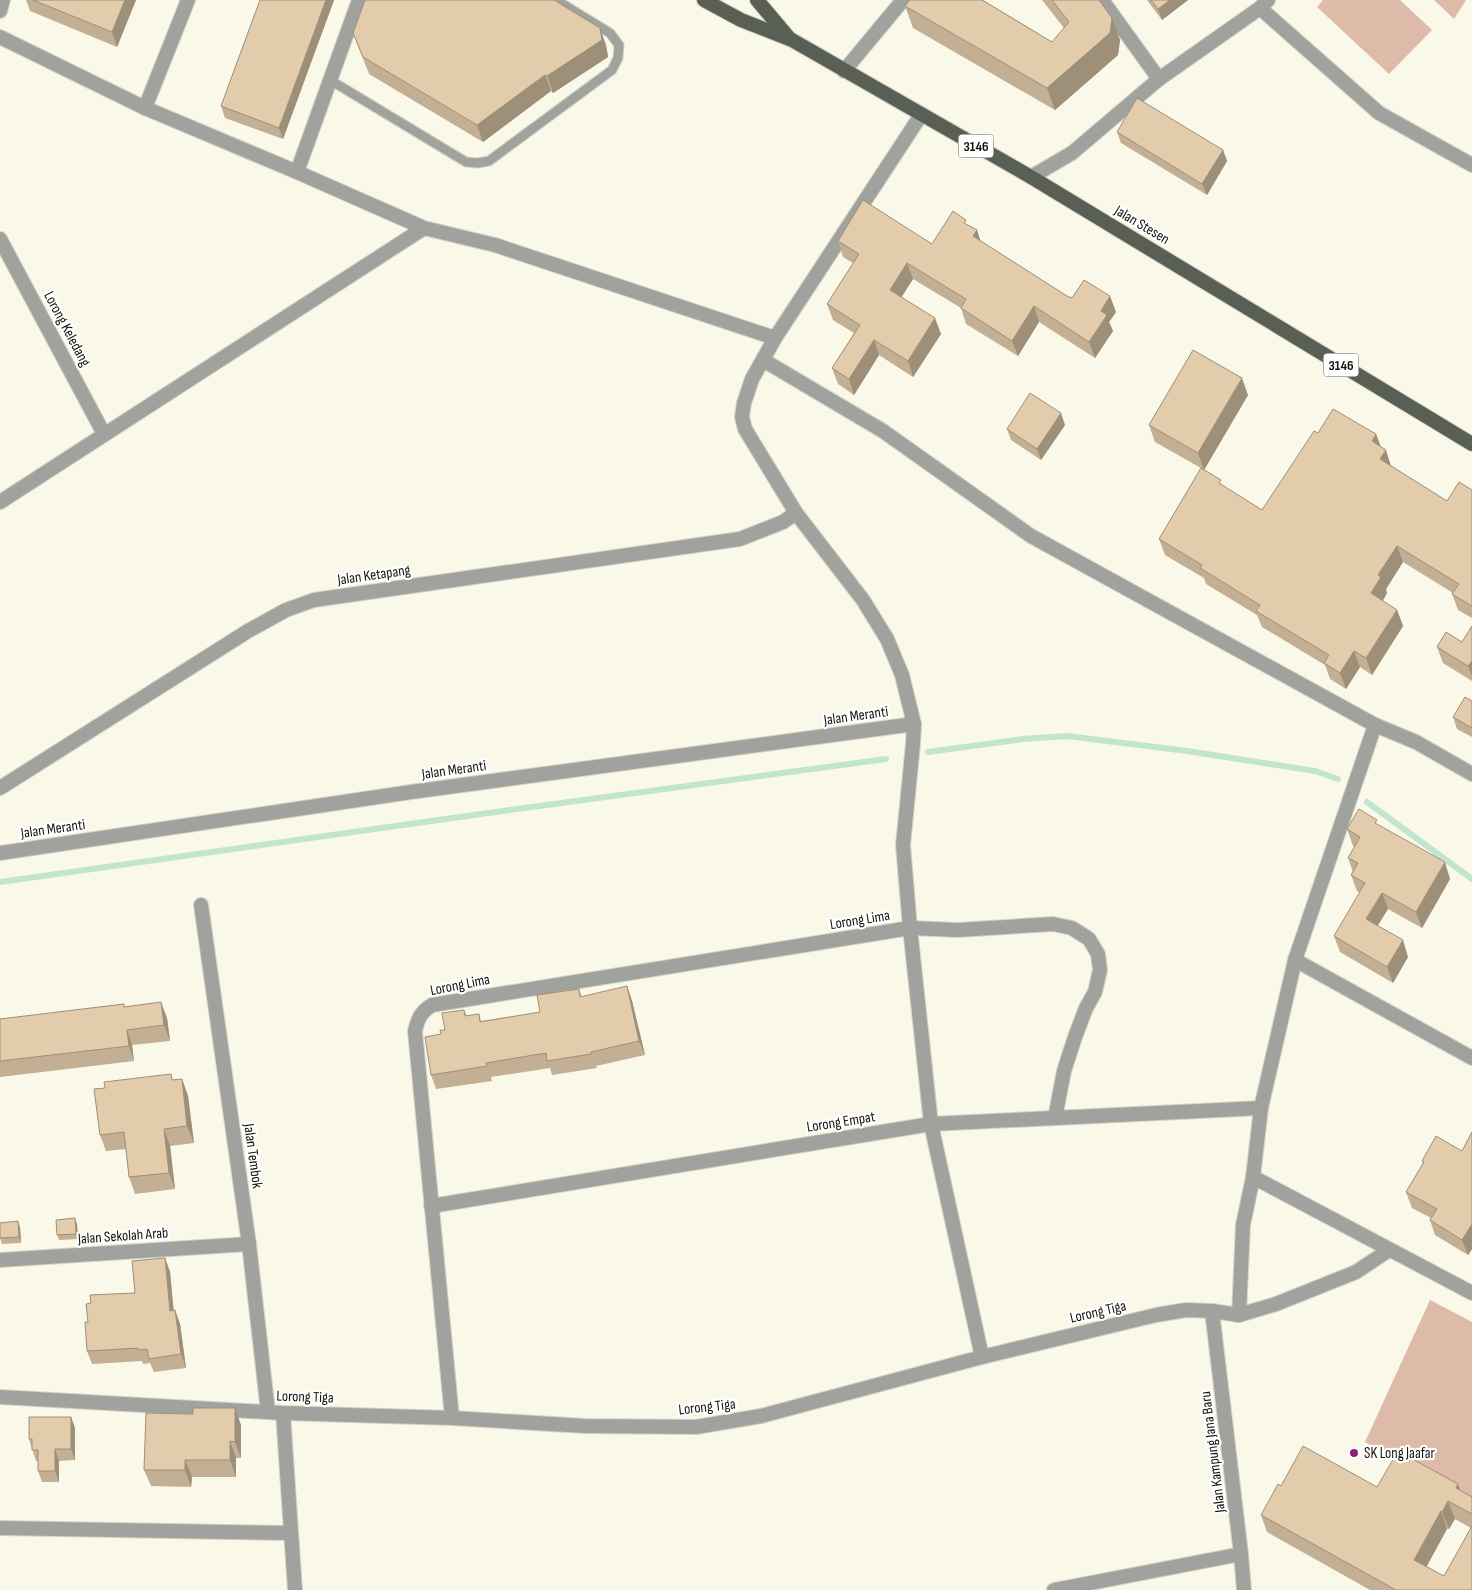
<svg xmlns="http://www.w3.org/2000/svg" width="1472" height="1590" viewBox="0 0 1472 1590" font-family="'Sofia Sans Condensed',sans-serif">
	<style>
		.green { fill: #debba8 }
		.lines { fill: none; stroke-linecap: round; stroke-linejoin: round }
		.stream { stroke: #c1e5cd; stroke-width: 6 }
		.service-casing { stroke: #d4d3c6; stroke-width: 11 }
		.minor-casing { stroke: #d4d3c6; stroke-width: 16 }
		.primary-casing { stroke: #d4d3c6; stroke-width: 16 }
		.service { stroke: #a0a39d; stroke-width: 9 }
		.minor { stroke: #a0a39d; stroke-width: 14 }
		.primary { stroke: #5a5f55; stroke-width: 14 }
		.wall { fill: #c2af94; fill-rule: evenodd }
		.shaded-wall { fill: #9e8f78 }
		.building { fill: #e2ccac; stroke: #9e8f78 }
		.poi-dot { fill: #8c1f83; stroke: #fff; stroke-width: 2 }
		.labels { text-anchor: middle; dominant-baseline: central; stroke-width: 4.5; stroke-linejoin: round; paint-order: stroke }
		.shield { fill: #fff; stroke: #5a5a57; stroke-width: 1 }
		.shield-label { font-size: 14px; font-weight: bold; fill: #14130f }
		.street-label { font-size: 15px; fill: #14130f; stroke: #fff }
		.poi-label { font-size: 15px; fill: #14130f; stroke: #fff; text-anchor: start }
	</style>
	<rect width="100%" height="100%" fill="#f9f8e9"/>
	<g class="green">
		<polygon points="1323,0 1400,0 1432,30 1389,74 1317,7"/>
		<polygon points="1434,0 1466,0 1454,19"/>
		<polygon points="1430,1300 1472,1322 1472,1501 1365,1442"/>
	</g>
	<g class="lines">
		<g class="stream">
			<polyline points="928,752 1023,739 1067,736 1187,751 1315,771 1338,779"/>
			<polyline points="1367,802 1472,879"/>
			<polyline points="0,882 481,814 886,759"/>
		</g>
		<g class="service-casing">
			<polyline id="service" points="330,80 466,162 478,163 489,161 612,70 618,58 619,45 610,33 556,0"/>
		</g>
		<g class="minor-casing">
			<g id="minor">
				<polyline points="1102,0 1159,79"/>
				<polyline points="1260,8 1379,113 1472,165"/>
				<polyline points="0,11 3,0"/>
				<polyline points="0,37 145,108 297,172 424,228 495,245 775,338"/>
				<polyline points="844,71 903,0"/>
				<polyline points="145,108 188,0"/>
				<polyline points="921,115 775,338 752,379 744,403 742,417 745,429 796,513 863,600 887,639 902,675 914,724 913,744 903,845 910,928 931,1124 982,1357"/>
				<polyline points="297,172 359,0"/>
				<polyline points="1031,177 1072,153 1159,79 1260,8 1268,0"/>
				<polyline points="0,239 104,434"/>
				<polyline points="763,360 883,431 1031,536 1375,725 1416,742 1472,774"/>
				<polyline points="0,502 424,228"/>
				<polyline points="0,788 248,631 286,610 314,600 740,539 783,522 796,513"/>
				<polyline points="0,853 411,792 914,724"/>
				<polyline points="201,905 249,1244 268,1412"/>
				<polyline points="1295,960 1472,1058"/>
				<polyline points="1253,1177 1472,1293"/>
				<polyline points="431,1206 931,1124 1261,1108"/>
				<polyline points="0,1260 249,1244"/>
				<polyline points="1212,1311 1241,1554 1244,1590"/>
				<polyline points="1239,1315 1243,1225 1253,1177 1261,1108 1295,960 1375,725"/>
				<polyline points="0,1397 283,1413 452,1418 585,1426 696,1427 761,1416 982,1357 1156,1315 1186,1310 1212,1311 1239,1315 1276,1304 1356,1272 1389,1250"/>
				<polyline points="283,1413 295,1590"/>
				<path d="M452,1418L415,1031C418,1018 421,1012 432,1005L910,928L958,930L1053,924L1072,928L1089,939L1098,954L1100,970L1095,992L1086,1008L1075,1037L1064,1071L1055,1118"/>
				<polyline points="0,1528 290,1533"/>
				<polyline points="1054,1590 1241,1554"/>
			</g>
		</g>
		<g class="primary-casing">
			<g id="primary">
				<polyline points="704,0 741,20 792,40 1031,177 1472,444"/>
				<polyline points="757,0 789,38"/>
			</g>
		</g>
		<use href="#service" class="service"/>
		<use href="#minor" class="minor"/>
		<use href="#primary" class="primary"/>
	</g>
	<g class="wall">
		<polygon points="26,0 136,0 117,47 30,11"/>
		<polygon points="260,0 334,0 283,139 225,118 221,106"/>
		<polygon points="910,0 983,0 1052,42 1064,28 1042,0 1099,0 1120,40 1118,55 1055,110 913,28 905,6"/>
		<polygon points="1147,0 1188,0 1162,20"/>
		<polygon points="353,33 606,45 608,57 553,93 551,91 483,142 369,74"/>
		<polygon points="1117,132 1223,150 1227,161 1207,195 1121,143"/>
		<polygon points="968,225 977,230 980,241 1067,296 1116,312 1109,322 1113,331 1095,358 1039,322 1018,356 966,324 961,308 913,279 901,297 941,334 913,377 879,355 854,395 838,384 832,368 854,333 833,320 827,304 853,263 843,257 838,241 932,244"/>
		<polygon points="1248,395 1204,470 1223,486 1262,510 1318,433 1376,434 1380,446 1391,466 1447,501 1472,490 1472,618 1458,610 1452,594 1453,593 1403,562 1386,589 1387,593 1383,601 1397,610 1403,626 1372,675 1360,667 1346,689 1330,679 1325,665 1262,627 1257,615 1206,584 1204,578 1165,555 1159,539 1201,468 1155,442 1149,425"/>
		<polygon points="1065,425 1041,460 1011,440 1007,429"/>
		<polygon points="1472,626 1472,681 1443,663 1437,647 1462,642"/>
		<polygon points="1472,701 1472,737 1457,729 1453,717"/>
		<polygon points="1380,826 1450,879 1422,928 1388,909 1377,926 1408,957 1393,983 1340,952 1334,936 1360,893 1357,891 1351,875 1353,872 1348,858 1355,846 1353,846 1347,829"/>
		<polygon points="627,986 632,1001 645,1055 596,1066 597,1068 552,1075 550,1068 491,1077 492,1081 436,1089 431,1075 441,1034 464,1010 467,1016 479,1014 481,1021 540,1012 579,989 582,997"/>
		<polygon points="125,1007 167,1018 170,1041 132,1045 134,1061 0,1077 0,1019"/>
		<polygon points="182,1079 188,1096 194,1143 170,1146 175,1189 135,1194 129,1177 126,1149 106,1151 100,1135 173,1080"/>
		<polygon points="1472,1132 1472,1249 1468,1255 1435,1235 1430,1220 1431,1218 1412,1208 1406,1192 1423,1163 1422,1161 1462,1151"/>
		<polygon points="77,1224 78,1239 59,1240 57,1235"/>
		<polygon points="20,1227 21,1243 2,1244 0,1238"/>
		<polygon points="165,1258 170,1272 173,1310 175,1310 180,1324 186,1368 154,1372 150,1363 143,1364 142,1361 92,1364 87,1351 88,1322 91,1303 135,1293"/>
		<polygon points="71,1417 75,1428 75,1460 59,1461 59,1482 42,1482 38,1471 38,1461 36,1461 29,1439"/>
		<polygon points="241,1425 241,1458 236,1458 236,1477 192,1477 191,1487 151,1486 144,1470"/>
		<path d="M1458,1484L1460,1490L1472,1497V1590H1370L1267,1532L1261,1515L1377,1487ZM1455,1519L1471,1528L1444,1576L1426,1566L1447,1529H1449Z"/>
	</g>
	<g class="shaded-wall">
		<polygon points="125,0 136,0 117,47 112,32"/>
		<polygon points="326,0 334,0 283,139 279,128"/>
		<polygon points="1170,0 1188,0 1162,20 1158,9"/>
		<polygon points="1112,18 1120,40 1118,55 1055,110 1047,88"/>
		<polygon points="600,28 606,45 608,57 553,93 547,76"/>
		<polygon points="545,75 551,91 483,142 477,125"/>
		<polygon points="1223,150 1227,161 1207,195 1202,184"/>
		<polygon points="977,230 982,246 973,236"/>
		<polygon points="907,263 913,279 896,306 890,290"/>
		<polygon points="1110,296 1116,312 1109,322 1113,331 1095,358 1089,342 1101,311"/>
		<polygon points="1034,306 1039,322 1018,356 1012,341"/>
		<polygon points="935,318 941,334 913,377 908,361"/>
		<polygon points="874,340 879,355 854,395 849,379"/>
		<polygon points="1242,378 1248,395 1204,470 1198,453"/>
		<polygon points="1061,413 1065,425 1041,460 1037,449"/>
		<polygon points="1376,434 1382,450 1372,441"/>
		<polygon points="1386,450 1391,466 1385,475 1380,459"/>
		<polygon points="1397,546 1403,562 1386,589 1387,593 1377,609 1371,593 1378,575"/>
		<polygon points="1397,610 1403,626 1372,675 1366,658"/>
		<polygon points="1354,651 1360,667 1346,689 1340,673"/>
		<polygon points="1472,661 1472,676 1468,666"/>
		<polygon points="1445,862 1450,879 1422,928 1416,912"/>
		<polygon points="1382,893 1388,909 1372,935 1366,919"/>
		<polygon points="1403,940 1408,957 1393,983 1387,967"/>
		<polygon points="627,986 632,1001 645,1055 639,1041"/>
		<polygon points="161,1002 167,1018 170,1041 164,1025"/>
		<polygon points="127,1030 132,1045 134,1061 129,1046"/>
		<polygon points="182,1079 188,1096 194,1143 187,1126"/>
		<polygon points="164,1129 170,1146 175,1189 169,1173"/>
		<polygon points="75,1218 77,1224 78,1239 76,1234"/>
		<polygon points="18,1221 20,1227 21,1243 19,1237"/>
		<polygon points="1472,1224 1472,1249 1468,1255 1462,1240"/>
		<polygon points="165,1258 170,1272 175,1324 170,1311"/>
		<polygon points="175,1310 180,1324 186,1368 181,1354"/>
		<polygon points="235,1408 241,1425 241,1458 235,1442"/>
		<polygon points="71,1417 75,1428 75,1460 71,1449"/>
		<polygon points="230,1441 236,1458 236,1477 230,1460"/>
		<polygon points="55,1449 59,1461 59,1482 55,1471"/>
		<polygon points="185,1460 192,1477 191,1487 185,1470"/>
		<polygon points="1458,1484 1464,1501 1456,1488"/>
		<polygon points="1448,1501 1455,1519 1449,1529 1442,1512"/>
		<polygon points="1441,1511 1447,1529 1421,1577 1414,1560"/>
	</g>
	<g class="building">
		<polygon points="33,0 125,0 112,32"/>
		<polygon points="260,0 326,0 279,128 221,106"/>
		<polygon points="365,0 554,0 600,28 602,40 547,76 545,75 477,125 363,57 353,33"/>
		<polygon points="910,0 982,0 1052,42 1069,22 1052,0 1099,0 1112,18 1110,33 1047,88 905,6"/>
		<polygon points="1151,0 1170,0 1158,9"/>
		<polygon points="1137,98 1223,150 1202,184 1117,132"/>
		<polygon points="863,200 932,244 953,211 966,220 964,223 977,230 973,236 1067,296 1072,298 1084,280 1110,296 1101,311 1107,315 1089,342 1034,306 1012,341 961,308 966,299 907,263 890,290 935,318 908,361 874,340 849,379 832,368 860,325 827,304 859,254 838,241"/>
		<polygon points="1193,350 1242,378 1198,453 1149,425"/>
		<polygon points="1030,393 1061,413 1037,449 1007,429"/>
		<polygon points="1333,409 1376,434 1372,441 1386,450 1380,459 1447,501 1459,482 1472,490 1472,606 1452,594 1459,584 1397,546 1378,575 1381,577 1371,593 1397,610 1366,658 1354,651 1340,673 1324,663 1329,655 1256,611 1260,605 1200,568 1202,565 1159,539 1201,468 1221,480 1219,483 1262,510 1314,431 1318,433"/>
		<polygon points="1472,626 1472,661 1468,666 1437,647 1446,632 1462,642"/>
		<polygon points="1465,697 1472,701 1472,728 1453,717"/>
		<polygon points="1359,809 1377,820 1375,823 1445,862 1416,912 1382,893 1366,919 1403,940 1387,967 1334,936 1365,883 1351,875 1358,863 1348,858 1360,837 1347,829"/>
		<polygon points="627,986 639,1041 591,1052 591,1054 547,1061 546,1053 486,1063 487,1066 431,1075 425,1037 441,1034 440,1030 445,1030 442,1013 464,1010 465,1016 479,1014 480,1022 540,1012 537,995 579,989 580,997"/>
		<polygon points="161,1002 164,1025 127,1030 129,1046 0,1061 0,1019 124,1004 124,1007"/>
		<polygon points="171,1074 172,1080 182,1079 187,1126 164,1129 169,1173 129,1177 124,1132 100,1135 94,1089 105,1088 104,1082"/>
		<polygon points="1472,1132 1472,1224 1462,1240 1430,1220 1437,1209 1406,1192 1424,1162 1422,1161 1436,1136 1462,1151"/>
		<polygon points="75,1218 76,1234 57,1235 56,1220"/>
		<polygon points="18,1221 19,1237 0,1238 0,1223"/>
		<polygon points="165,1258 170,1311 175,1310 181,1354 149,1359 147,1349 138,1350 138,1348 87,1351 85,1322 88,1322 86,1304 91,1303 90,1295 135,1293 132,1261"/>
		<polygon points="193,1408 235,1408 235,1442 230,1441 230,1460 185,1460 185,1470 144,1470 146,1413 193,1414"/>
		<polygon points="29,1417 71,1417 71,1449 55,1449 55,1471 38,1471 38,1450 32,1450 32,1439 29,1439"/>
		<polygon points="1303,1446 1377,1487 1398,1451 1458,1484 1456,1488 1472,1497 1472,1514 1448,1501 1442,1512 1441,1511 1414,1560 1444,1576 1472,1526 1472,1590 1396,1590 1261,1515 1278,1484 1281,1486"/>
	</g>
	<circle class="poi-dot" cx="1354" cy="1453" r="5"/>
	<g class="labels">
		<g class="shield">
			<rect x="958.5" y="134.5" width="35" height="23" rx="4"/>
			<rect x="1323.5" y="353.5" width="35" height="23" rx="4"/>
		</g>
		<g class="shield-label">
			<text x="976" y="146">3146</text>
			<text x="1341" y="365">3146</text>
		</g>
		<g class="street-label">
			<text transform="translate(1142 225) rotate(31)">Jalan Stesen</text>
			<text transform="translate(67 329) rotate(62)">Lorong Keledang</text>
			<text transform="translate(374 575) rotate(-8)">Jalan Ketapang</text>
			<text transform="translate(856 716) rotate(-8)">Jalan Meranti</text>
			<text transform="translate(454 770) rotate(-8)">Jalan Meranti</text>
			<text transform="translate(53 829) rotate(-8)">Jalan Meranti</text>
			<text transform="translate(860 920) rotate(-9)">Lorong Lima</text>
			<text transform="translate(460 985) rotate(-11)">Lorong Lima</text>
			<text transform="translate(841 1122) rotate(-9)">Lorong Empat</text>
			<text transform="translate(253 1156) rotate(82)">Jalan Tembok</text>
			<text transform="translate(123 1236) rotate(-4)">Jalan Sekolah Arab</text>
			<text transform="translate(1098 1312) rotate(-13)">Lorong Tiga</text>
			<text transform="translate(305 1397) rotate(2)">Lorong Tiga</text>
			<text transform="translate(707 1407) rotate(-6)">Lorong Tiga</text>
			<text transform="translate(1213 1452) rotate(-97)">Jalan Kampung Jana Baru</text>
		</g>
		<g class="poi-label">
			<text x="1364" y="1453">SK Long Jaafar</text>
		</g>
	</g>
</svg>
